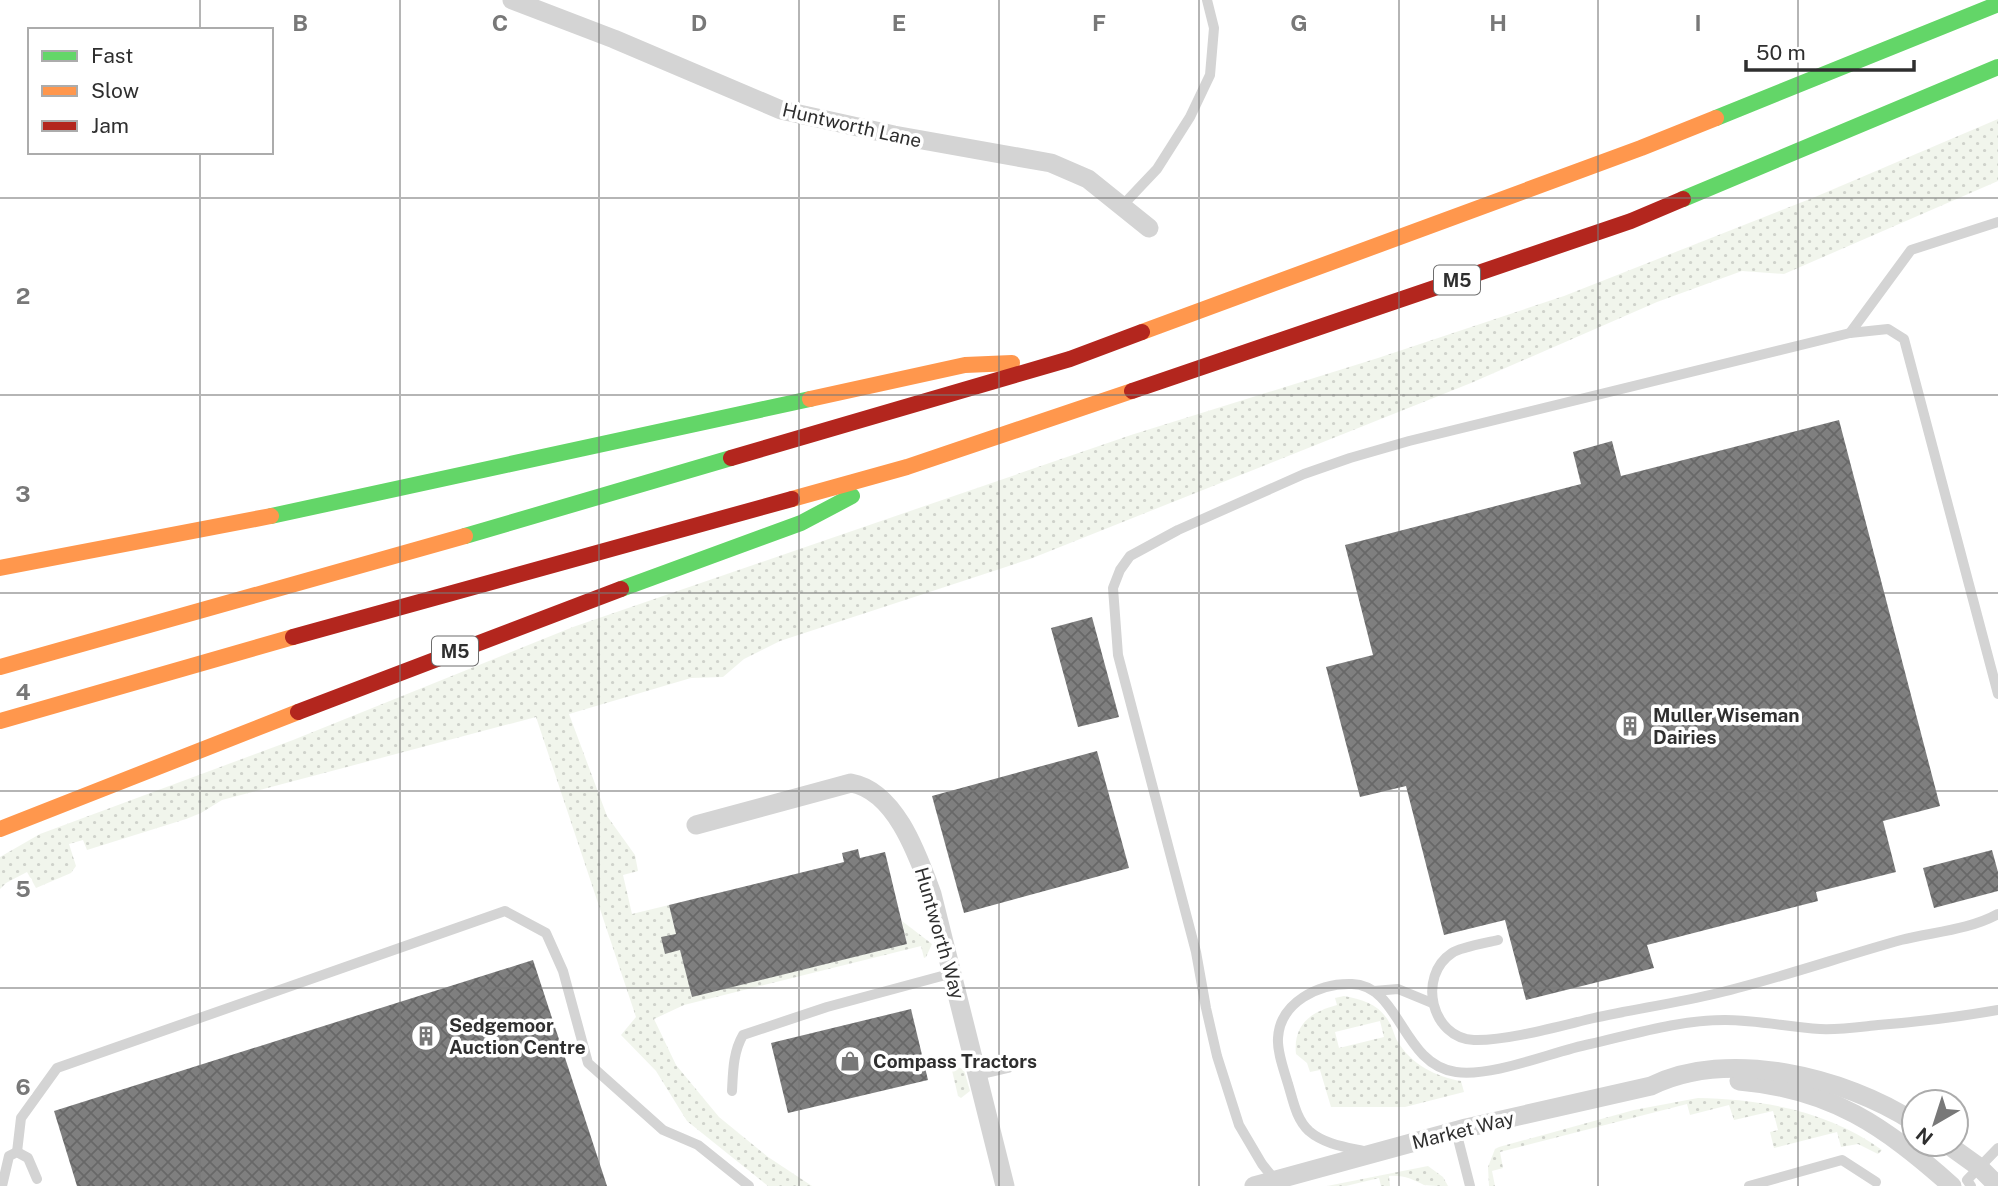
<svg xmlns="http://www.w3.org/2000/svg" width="1998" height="1186" viewBox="0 0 1998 1186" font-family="'Public Sans',sans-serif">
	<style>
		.green { fill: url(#green-dots); fill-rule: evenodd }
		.building { fill: url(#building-cross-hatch) }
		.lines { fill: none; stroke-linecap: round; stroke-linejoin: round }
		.lane { stroke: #d4d4d4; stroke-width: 10 }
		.street { stroke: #d4d4d4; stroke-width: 19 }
		.fast { stroke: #63d668; stroke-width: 16 }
		.slow { stroke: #ff974d; stroke-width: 16 }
		.jam { stroke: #b3261e; stroke-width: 16 }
		.grid { fill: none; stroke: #787878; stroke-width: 2; stroke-opacity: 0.55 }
		.labels { text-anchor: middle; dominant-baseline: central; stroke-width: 7; stroke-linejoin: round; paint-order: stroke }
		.shield { fill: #fff; stroke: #6d6d6d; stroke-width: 2 }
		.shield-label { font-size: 18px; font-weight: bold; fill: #2f2f2f }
		.street-label { font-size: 19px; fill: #2f2f2f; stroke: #fff }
		.poi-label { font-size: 19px; font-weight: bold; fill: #2f2f2f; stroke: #fff; text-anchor: start }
		.grid-label { font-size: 23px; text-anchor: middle; font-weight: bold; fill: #787878; stroke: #fff; stroke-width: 7; stroke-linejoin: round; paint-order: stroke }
	</style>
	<defs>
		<pattern id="green-dots" width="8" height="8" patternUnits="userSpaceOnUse" patternTransform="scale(1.75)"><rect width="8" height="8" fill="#f1f5ec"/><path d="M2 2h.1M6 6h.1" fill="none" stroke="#cfd2cb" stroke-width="1.8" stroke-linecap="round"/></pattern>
		<pattern id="building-cross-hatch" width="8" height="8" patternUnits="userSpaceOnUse" patternTransform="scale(1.75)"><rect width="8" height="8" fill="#7f7f7f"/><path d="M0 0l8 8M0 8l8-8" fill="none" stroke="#686868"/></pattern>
	</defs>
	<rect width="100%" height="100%" fill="#fff"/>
	<g class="green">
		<polygon points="1998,119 1998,181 1784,274 1742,271 1657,302 1471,383 1030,559 780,641 744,659 723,677 691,678 569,714 607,816 635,855 638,871 623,875 632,914 669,905 692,996 907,944 902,921 932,944 926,957 924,958 921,946 684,1005 654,1019 676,1065 719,1117 768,1157 812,1186 768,1186 687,1121 656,1071 621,1035 636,1017 536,717 222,800 201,813 186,819 87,850 83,840 69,844 76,866 71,873 36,888 27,872 6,883 0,889 0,857 40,834 293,740 573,627 1131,435 1378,358 1564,296 1815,197"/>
		<path d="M1344,996C1362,999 1380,1005 1389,1022C1393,1028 1394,1036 1398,1042C1411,1064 1436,1077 1461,1081L1464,1092L1405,1107H1331L1320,1070L1310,1072L1307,1063L1296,1054C1293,1024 1311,1012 1337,1005L1335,998ZM1380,1021L1384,1037L1339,1048L1335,1032Z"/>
		<polygon points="952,1064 964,1070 970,1091 961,1098 958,1096 951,1066"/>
		<path d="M1698,1098C1761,1099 1829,1111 1882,1150L1878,1154L1858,1144L1841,1147L1837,1132L1774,1148L1770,1132L1778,1130L1773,1111L1734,1120L1729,1105L1690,1115L1687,1104L1500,1152L1503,1168L1492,1171L1495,1186H1489L1488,1167L1495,1149L1499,1147L1634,1110Z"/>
		<path d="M1428,1166L1443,1177L1448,1186C1441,1186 1431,1186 1424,1185C1412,1179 1404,1175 1389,1176L1390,1186H1381L1379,1178L1346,1186H1327Z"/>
	</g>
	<g class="building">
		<polygon points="1839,420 1940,806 1883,821 1896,872 1816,892 1818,901 1647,945 1654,968 1526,1000 1505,920 1444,935 1406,786 1360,797 1326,667 1373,655 1345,545 1581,484 1573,452 1612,441 1621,476"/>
		<polygon points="1092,617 1119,717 1078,727 1051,628"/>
		<polygon points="1097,751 1129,868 964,913 932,796"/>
		<polygon points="858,849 860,858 885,852 907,944 692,997 680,950 665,954 661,937 676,934 669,905 844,862 842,853"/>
		<polygon points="1992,850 1998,872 1998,891 1934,908 1923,868"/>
		<polygon points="533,960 607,1186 77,1186 54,1111"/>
		<polygon points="911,1009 928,1080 788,1113 771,1043"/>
	</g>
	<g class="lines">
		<g class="lane">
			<polyline points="1121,207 1157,169 1190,117 1210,75 1214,28 1207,0"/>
			<polyline points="1850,333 1911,250 1998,222"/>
			<path d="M1498,940C1486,943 1461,947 1452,953C1417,976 1431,1038 1474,1040C1507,1041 1560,1026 1594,1018C1635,1009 1677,1003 1718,993C1780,978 1840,957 1901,940C1933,932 1969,930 1998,914"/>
			<polyline points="1374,991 1398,989 1432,1003"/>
			<polyline points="978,1075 1008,1068"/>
			<path d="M732,1091C733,1072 733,1052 743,1035L827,1007L953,973"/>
			<polyline points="1456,1131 1470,1186"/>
			<path d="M1363,1151C1345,1147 1324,1144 1309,1131C1296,1119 1293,1100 1288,1084C1284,1070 1277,1052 1278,1038C1280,1002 1319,983 1352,984C1400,985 1402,1065 1456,1072C1494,1077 1551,1052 1590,1044C1634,1034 1679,1020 1725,1020C1757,1020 1788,1027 1820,1029C1839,1030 1859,1027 1878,1025C1918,1022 1958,1017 1998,1010"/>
			<polyline points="17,1152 21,1118 57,1068 505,911 546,933 563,971 588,1063 663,1130 698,1145 749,1186"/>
			<polyline points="1275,1180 1262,1164 1239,1125 1217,1056 1206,1008 1196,952 1118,655 1113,588 1120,570 1130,556 1178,530 1304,474 1350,458 1409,441 1850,333 1888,329 1904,339 1998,694"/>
			<polyline points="2,1186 9,1156 17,1152 28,1158 37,1179"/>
			<polyline points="1749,1186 1842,1160 1876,1182"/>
			<polyline points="1971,1186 1967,1180 1998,1148"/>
		</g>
		<g class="street">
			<polyline points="512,0 614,39 781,110 894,135 1051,163 1088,179 1149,228"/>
			<path d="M696,825L851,783C896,791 918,856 932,894L1005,1186"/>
			<path d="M1739,1081C1832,1089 1884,1126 1952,1186"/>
			<polyline points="1947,1144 1979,1167 1998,1186"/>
			<path d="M1254,1186L1466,1128L1651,1086C1728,1048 1845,1077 1914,1122"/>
		</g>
		<g class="fast">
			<polyline points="1716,118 1998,4"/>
			<polyline points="1683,199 1998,67"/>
			<polyline points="271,516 810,399"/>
			<polyline points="465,536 731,458"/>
			<polyline points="621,589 801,523 852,496"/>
		</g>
		<g class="slow">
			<polyline points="1142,332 1641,148 1716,118"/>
			<polyline points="810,399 965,365 1012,363"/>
			<polyline points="792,499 907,467 1132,391"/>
			<polyline points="0,568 271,516"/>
			<polyline points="0,667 465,536"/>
			<polyline points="0,721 293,637"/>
			<polyline points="0,829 298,712"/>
		</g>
		<g class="jam">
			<polyline points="1132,391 1631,221 1683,199"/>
			<polyline points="731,458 1070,359 1142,332"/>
			<polyline points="293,637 792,499"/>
			<polyline points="298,712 621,589"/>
		</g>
	</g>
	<path class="grid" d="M200,0V30M400,0V1186M599,0V1186M799,0V1186M999,0V1186M1199,0V1186M1399,0V1186M1598,0V1186M1798,0V1186M200,152V1186M0,198H1998M0,395H1998M0,593H1998M0,791H1998M0,988H1998"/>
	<defs>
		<g id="building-ring" transform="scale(1.575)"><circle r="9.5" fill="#fff" stroke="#787878" stroke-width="1.5"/><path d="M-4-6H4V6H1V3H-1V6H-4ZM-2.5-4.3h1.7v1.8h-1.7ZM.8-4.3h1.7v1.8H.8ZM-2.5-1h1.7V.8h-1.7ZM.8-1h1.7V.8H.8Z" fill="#787878"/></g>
		<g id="shop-ring" transform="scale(1.575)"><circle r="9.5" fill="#fff" stroke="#787878" stroke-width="1.5"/><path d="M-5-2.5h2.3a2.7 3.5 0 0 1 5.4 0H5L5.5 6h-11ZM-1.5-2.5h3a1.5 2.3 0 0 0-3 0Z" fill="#787878"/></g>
	</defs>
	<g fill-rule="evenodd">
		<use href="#building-ring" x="1630" y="726"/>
		<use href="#building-ring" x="426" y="1036"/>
		<use href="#shop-ring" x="850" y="1061"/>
	</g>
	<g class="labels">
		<g class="shield">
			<rect x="1434" y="265.5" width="46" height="29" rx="5"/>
			<rect x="432" y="636.5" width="46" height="29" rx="5"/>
		</g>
		<g class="shield-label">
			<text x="1457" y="280">M5</text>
			<text x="455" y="651">M5</text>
		</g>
		<g class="street-label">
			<text transform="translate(852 125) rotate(13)">Huntworth Lane</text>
			<text transform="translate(940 933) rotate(74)">Huntworth Way</text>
			<text transform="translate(1463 1130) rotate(-14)">Market Way</text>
		</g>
		<g class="poi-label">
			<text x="1653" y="715">Muller Wiseman<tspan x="1653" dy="22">Dairies</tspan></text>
			<text x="449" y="1025">Sedgemoor<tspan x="449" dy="22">Auction Centre</tspan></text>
			<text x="873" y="1061">Compass Tractors</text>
		</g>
	</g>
	<g class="grid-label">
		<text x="300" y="31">B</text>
		<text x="500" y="31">C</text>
		<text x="699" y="31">D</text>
		<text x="899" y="31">E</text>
		<text x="1099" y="31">F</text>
		<text x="1299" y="31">G</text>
		<text x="1498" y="31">H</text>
		<text x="1698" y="31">I</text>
		<text x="23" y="304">2</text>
		<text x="23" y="502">3</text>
		<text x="23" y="700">4</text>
		<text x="23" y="897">5</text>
		<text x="23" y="1095">6</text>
	</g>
	<rect x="28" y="28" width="245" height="126" fill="#ffffff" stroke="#acacac" stroke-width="2"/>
	<rect x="42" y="51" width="35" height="10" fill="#63d668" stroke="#acacac" stroke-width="2"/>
	<text x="91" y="63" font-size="21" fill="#2f2f2f">Fast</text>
	<rect x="42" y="86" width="35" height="10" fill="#ff974d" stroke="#acacac" stroke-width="2"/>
	<text x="91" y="98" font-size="21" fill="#2f2f2f">Slow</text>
	<rect x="42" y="121" width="35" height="10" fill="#b3261e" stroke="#acacac" stroke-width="2"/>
	<text x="91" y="133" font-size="21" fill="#2f2f2f">Jam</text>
	<g transform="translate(1935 1123) rotate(219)"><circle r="33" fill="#ffffff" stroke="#acacac" stroke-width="2"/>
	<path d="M0-5L12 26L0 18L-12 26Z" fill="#787878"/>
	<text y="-10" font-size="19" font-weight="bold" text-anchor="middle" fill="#2f2f2f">N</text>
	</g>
	<path d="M1746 60v10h168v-10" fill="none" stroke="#2f2f2f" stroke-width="3.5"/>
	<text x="1756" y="60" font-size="21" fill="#2f2f2f" stroke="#ffffff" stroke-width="5" paint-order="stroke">50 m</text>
</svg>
